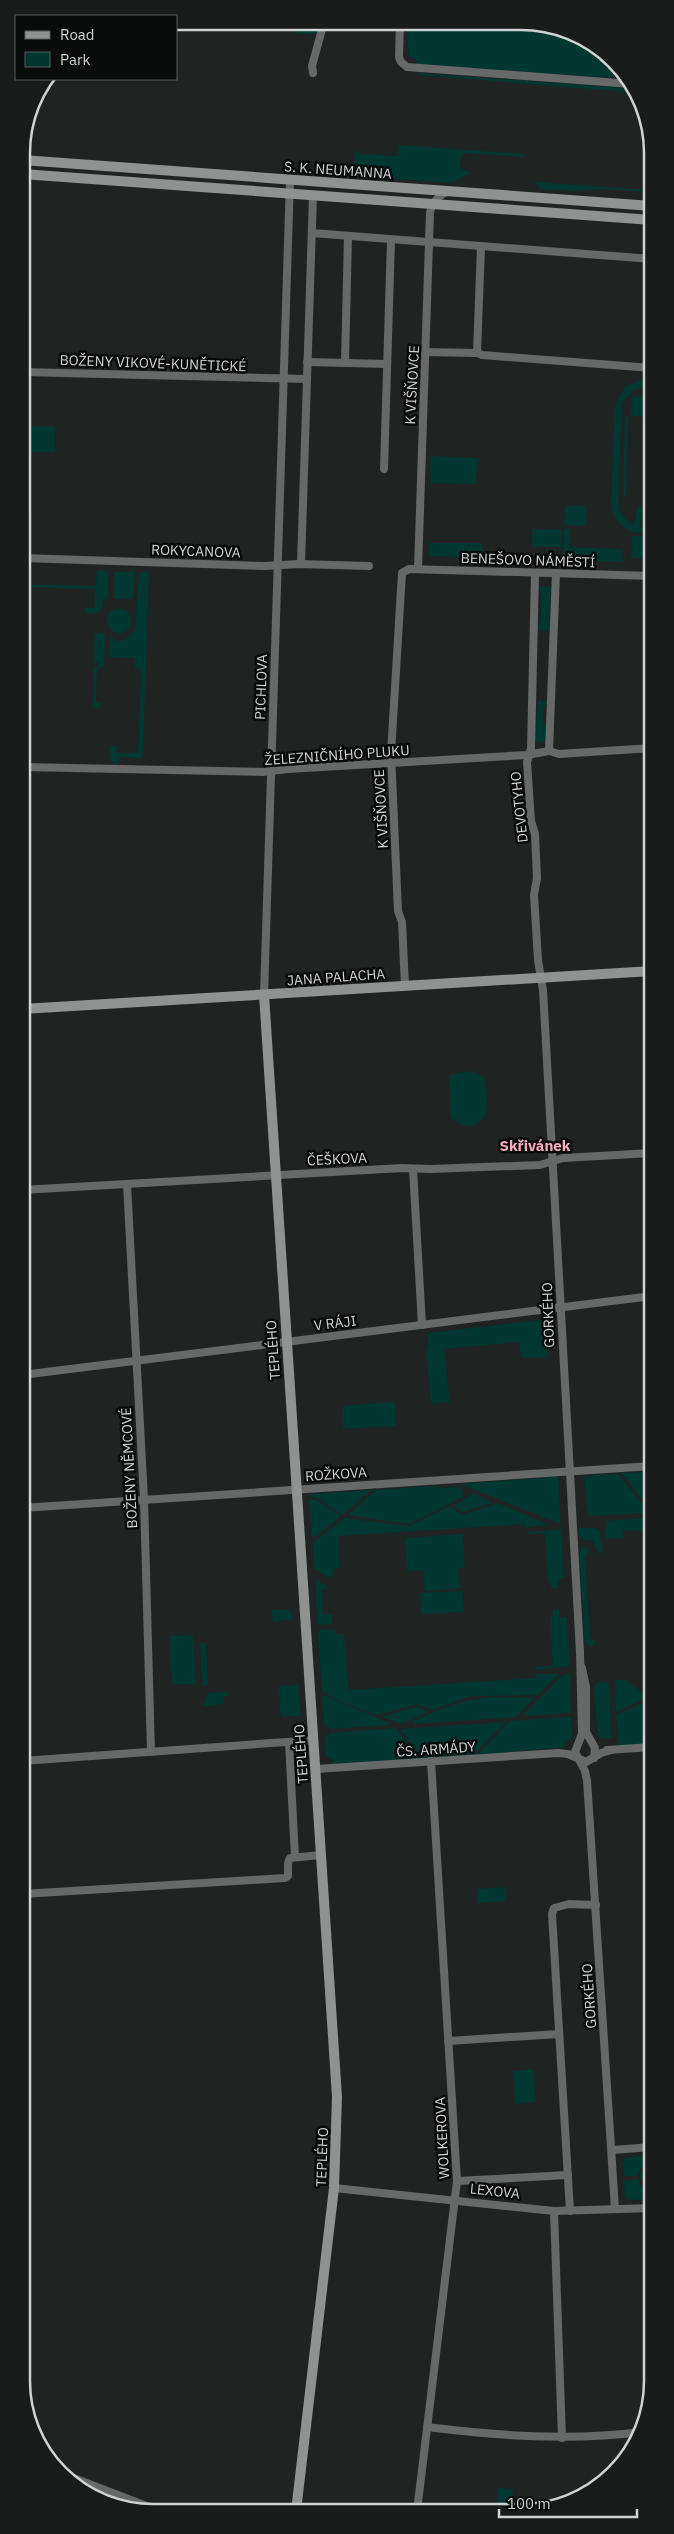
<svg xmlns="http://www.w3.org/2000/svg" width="674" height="2534" viewBox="0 0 674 2534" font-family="'IBM Plex Sans',sans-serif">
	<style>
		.green { fill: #003731 }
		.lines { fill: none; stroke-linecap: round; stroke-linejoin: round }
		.street { stroke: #676969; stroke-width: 8 }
		.secondary { stroke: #8e9291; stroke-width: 10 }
		.labels { text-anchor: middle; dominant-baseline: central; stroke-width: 5; stroke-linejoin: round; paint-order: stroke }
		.street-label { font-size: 14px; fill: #d0d3d2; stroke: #0a0c0c }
		.neighbourhood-label { font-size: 15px; font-weight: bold; fill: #feabc0; stroke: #0a0c0c }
		.rim { fill: none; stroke: #d0d3d2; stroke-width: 2.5 }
	</style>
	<rect width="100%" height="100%" fill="#1f2322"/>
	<g class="green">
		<polygon points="295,22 310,22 310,25 319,27 319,31 314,34 296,33"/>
		<polygon points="405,23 547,24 614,60 628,79 417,64 417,61 409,57 407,25"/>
		<polygon points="417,73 612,87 636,90 638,93 419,75"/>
		<polygon points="399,145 524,154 524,157 464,153 461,155 460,168 470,173 452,183 353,176 355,149 360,154 398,156"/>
		<polygon points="650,169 652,169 652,191 648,192 605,189 572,191 540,189 536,184 536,182 648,190 651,188 652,185 649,184"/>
		<path d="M638,380H652V387L635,389L622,402L618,501L621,514L634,526L637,506H643L640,527L652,526V533C630,536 613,524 611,503L615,405L625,387Z"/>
		<polygon points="632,396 652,397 652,417 631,416"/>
		<polygon points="625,416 628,416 626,496 623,496"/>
		<polygon points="22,426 55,427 55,452 22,452"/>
		<polygon points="431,456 477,458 476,484 430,483"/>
		<polygon points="565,506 586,506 586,526 564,525"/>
		<rect x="532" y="529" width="30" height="18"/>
		<polygon points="564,529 570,529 570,547 623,549 622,562 566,560 563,557"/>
		<polygon points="632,536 652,537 652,558 631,558"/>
		<polygon points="428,543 482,543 482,558 430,556"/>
		<polygon points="97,570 108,571 108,598 103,600 102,608 97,613 84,613 85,608 95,608 95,589 22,587 22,584 96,586"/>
		<polygon points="135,571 133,599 114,599 114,572"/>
		<polygon points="147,571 149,573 143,753 141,758 119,757 119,764 115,764 111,761 109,746 116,746 116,753 138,753 141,669 135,668 135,658 109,657 110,637 117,641 123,641 135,630 139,573"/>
		<polygon points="538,587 553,587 550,593 549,622 552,628 545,632 537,627 540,622 541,593"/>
		<circle cx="119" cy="621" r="12"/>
		<polygon points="95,633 105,633 104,667 97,668 96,702 102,703 99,708 93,707 94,667 99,667 99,663 94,662"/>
		<polygon points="538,700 547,702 547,705 543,706 543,725 546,726 546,740 543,743 535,740"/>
		<path d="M470,1071L483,1076C489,1093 492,1131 464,1125C459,1124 455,1120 451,1118L449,1075Z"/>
		<polygon points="549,1319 551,1341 547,1344 548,1357 522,1358 519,1342 444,1349 450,1402 431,1404 426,1349 428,1348 427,1333"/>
		<polygon points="395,1402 396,1426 343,1429 342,1406"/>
		<polygon points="652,1472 652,1512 621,1473"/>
		<polygon points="618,1474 650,1513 588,1516 584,1476"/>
		<polygon points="545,1475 558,1475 561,1524 460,1484 545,1478"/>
		<polygon points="436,1486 438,1488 459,1487 464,1492 462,1497 409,1524 348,1515 376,1490"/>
		<polygon points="371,1490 343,1515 315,1497 310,1497 309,1494"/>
		<polygon points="474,1493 492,1503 463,1512 453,1506"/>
		<polygon points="314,1499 341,1516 315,1537 312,1536 309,1500"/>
		<polygon points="498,1503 549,1525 526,1527 525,1524 338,1536 340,1568 334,1569 334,1575 330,1578 314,1569 313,1543 344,1518 409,1526 449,1506 463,1515"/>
		<polygon points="652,1517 652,1542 649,1530 623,1531 623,1539 605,1538 606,1521"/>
		<polygon points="578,1528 594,1528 600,1531 603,1554 597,1551 593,1541 579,1538"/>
		<polygon points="561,1530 564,1578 558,1579 558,1588 551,1588 551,1582 548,1582 545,1533 526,1534 526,1532"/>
		<polygon points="463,1534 465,1567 458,1568 460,1588 425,1591 423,1570 407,1572 405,1538"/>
		<polygon points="585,1547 591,1551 585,1556 590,1637 596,1643 591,1647 585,1643 579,1553 581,1548"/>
		<polygon points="315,1578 329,1588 322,1590 324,1615 333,1614 332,1624 320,1625 317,1623"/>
		<polygon points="463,1591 464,1612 421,1614 420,1593"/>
		<polygon points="553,1609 559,1609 560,1617 567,1617 570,1666 536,1670 536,1667 553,1666 550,1616 553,1616"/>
		<polygon points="272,1610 290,1610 294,1619 273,1622"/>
		<polygon points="320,1629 335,1629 336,1634 344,1634 349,1690 536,1678 536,1674 559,1674 538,1695 472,1696 433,1710 417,1704 376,1715 335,1699 322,1691 318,1632"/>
		<polygon points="193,1635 196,1684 172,1685 169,1636"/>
		<polygon points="200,1643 206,1643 208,1685 202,1686"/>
		<polygon points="565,1673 570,1675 571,1713 525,1716 524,1714"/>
		<polygon points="615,1680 626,1680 649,1697 616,1712"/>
		<polygon points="597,1682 606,1682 609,1685 612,1738 602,1738 597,1733 594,1686"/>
		<polygon points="298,1684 301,1716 281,1717 278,1686"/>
		<polygon points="225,1692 230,1696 224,1697 224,1704 203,1706 205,1698 209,1693"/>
		<polygon points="324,1695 390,1723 389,1725 330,1729 324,1724 322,1697"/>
		<path d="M493,1697L534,1698L516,1717L413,1724L412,1722C437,1709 465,1699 493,1697Z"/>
		<polygon points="652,1699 652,1743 619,1746 616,1715"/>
		<polygon points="417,1706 427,1712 403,1724 381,1717"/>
		<polygon points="571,1717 573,1737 565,1743 565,1747 477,1755 510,1721"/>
		<polygon points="506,1722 473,1755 422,1758 400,1729"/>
		<polygon points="396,1728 419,1759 333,1764 333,1760 326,1756 325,1738 331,1733"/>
		<polygon points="505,1887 506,1901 477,1903 477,1889"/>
		<polygon points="533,2069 536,2102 515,2104 513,2071"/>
		<polygon points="645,2154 647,2165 641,2168 637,2176 624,2176 623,2162 625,2158"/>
		<polygon points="648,2168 652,2169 652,2184 649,2185 642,2181 640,2176 642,2171"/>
		<polygon points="638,2179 640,2185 648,2189 649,2199 629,2200 625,2196 624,2181"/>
		<polygon points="498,2488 513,2489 512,2511 497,2511"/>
	</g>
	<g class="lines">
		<g class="street">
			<polyline points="400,23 399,57 401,62 407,67 632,84"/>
			<polyline points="313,73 312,66 324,22"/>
			<polyline points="312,233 652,259"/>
			<polyline points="425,352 477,353 482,355 652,368"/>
			<polyline points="477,353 481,247"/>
			<polyline points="307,362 387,364"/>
			<polyline points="345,363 348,236"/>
			<polyline points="649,368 652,300"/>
			<polyline points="22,372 307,379"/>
			<polyline points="384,469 391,240"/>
			<polyline points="22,558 265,566 298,564 369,566"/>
			<polyline points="301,564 313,195"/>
			<path d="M418,569L430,213C431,203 440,194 450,191"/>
			<polyline points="535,573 531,749 527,762 531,821 535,834 537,878 534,895 538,960 543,990 580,1652 582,1734 575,1752 585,1771 587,1780 615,2209"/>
			<polyline points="549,751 556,573"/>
			<polyline points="22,767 263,772 288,769 527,755 549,751 559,754 652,748"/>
			<polyline points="405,986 402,922 398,911 391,753 402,573 409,569 652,576"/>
			<polyline points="264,995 290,180"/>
			<polyline points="413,1169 422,1325"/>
			<polyline points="127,1184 144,1499 151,1752"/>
			<polyline points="22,1190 402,1168 430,1169 540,1165 563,1158 652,1153"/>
			<polyline points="22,1375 652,1296"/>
			<polyline points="22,1508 652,1466"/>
			<polyline points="582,1668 586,1687 586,1732 595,1748 594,1758"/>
			<polyline points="289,1742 295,1857"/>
			<polyline points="607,1750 652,1747"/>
			<polyline points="22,1761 314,1740"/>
			<polyline points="316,1769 558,1753 568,1754 586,1762 601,1753 612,1750"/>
			<polyline points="22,1894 285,1878 288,1876 288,1863 290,1858 321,1855"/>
			<polyline points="448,2041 559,2034"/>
			<polyline points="612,2150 652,2147"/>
			<polyline points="457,2181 568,2175"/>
			<polyline points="334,2188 554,2211 652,2208"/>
			<polyline points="554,2211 562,2438"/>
			<polyline points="570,2211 552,1914 554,1908 569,1904 596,1905"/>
			<path d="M427,2427C499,2436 570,2441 642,2432"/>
			<polyline points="58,2472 157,2510"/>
			<polyline points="417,2511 457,2181 431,1761"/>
		</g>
		<g class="secondary">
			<polyline points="22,160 652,206"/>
			<polyline points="22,174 652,220"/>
			<polyline points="264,995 337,2097 334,2188 296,2511"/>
			<polyline points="22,1009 652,971"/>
		</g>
	</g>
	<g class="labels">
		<g class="street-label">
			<text transform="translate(338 170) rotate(4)">S. K. NEUMANNA</text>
			<text transform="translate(153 363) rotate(2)">BOŽENY VIKOVÉ-KUNĚTICKÉ</text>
			<text transform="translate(412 385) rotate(-87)">K VIŠŇOVCE</text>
			<text transform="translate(196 551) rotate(2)">ROKYCANOVA</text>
			<text transform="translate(528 560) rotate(2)">BENEŠOVO NÁMĚSTÍ</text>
			<text transform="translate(261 687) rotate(-88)">PICHLOVA</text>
			<text transform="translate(337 755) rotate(-4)">ŽELEZNIČNÍHO PLUKU</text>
			<text transform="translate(519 807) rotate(-96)">DEVOTYHO</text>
			<text transform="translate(381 809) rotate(-93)">K VIŠŇOVCE</text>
			<text transform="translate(336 977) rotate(-4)">JANA PALACHA</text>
			<text transform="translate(337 1159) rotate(-3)">ČEŠKOVA</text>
			<text transform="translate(548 1315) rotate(-92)">GORKÉHO</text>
			<text transform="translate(335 1323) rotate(-7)">V RÁJI</text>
			<text transform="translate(273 1350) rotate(-94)">TEPLÉHO</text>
			<text transform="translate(129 1468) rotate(-93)">BOŽENY NĚMCOVÉ</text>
			<text transform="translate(336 1474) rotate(-4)">ROŽKOVA</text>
			<text transform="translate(436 1749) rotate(-4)">ČS. ARMÁDY</text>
			<text transform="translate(301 1754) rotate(-94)">TEPLÉHO</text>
			<text transform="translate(589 1996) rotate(-94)">GORKÉHO</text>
			<text transform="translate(442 2138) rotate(-93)">WOLKEROVA</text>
			<text transform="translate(322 2157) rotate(-88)">TEPLÉHO</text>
			<text transform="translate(495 2191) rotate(6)">LEXOVA</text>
		</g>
		<g class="neighbourhood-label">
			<text x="535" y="1145">Skřivánek</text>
		</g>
	</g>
	<path d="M0 0H674V2534H0ZM153 30H521A123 123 0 0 1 644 153V2381A123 123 0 0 1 521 2504H153A123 123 0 0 1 30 2381V153A123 123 0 0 1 153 30Z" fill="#1a1c1c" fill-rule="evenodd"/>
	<path class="rim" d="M153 30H521A123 123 0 0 1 644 153V2381A123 123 0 0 1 521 2504H153A123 123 0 0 1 30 2381V153A123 123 0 0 1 153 30Z"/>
	<rect x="15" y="15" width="162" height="65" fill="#0a0c0c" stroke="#595c5b"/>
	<rect x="25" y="31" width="25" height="8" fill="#8e9291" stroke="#595c5b"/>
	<text x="60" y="40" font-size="15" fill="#d0d3d2">Road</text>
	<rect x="25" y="52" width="25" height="15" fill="#003731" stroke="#595c5b"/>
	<text x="60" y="65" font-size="15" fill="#d0d3d2">Park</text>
	<path d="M499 2509v8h138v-8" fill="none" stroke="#d0d3d2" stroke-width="2.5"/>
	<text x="507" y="2509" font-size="15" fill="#d0d3d2" stroke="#0a0c0c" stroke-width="4" paint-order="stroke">100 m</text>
</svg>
